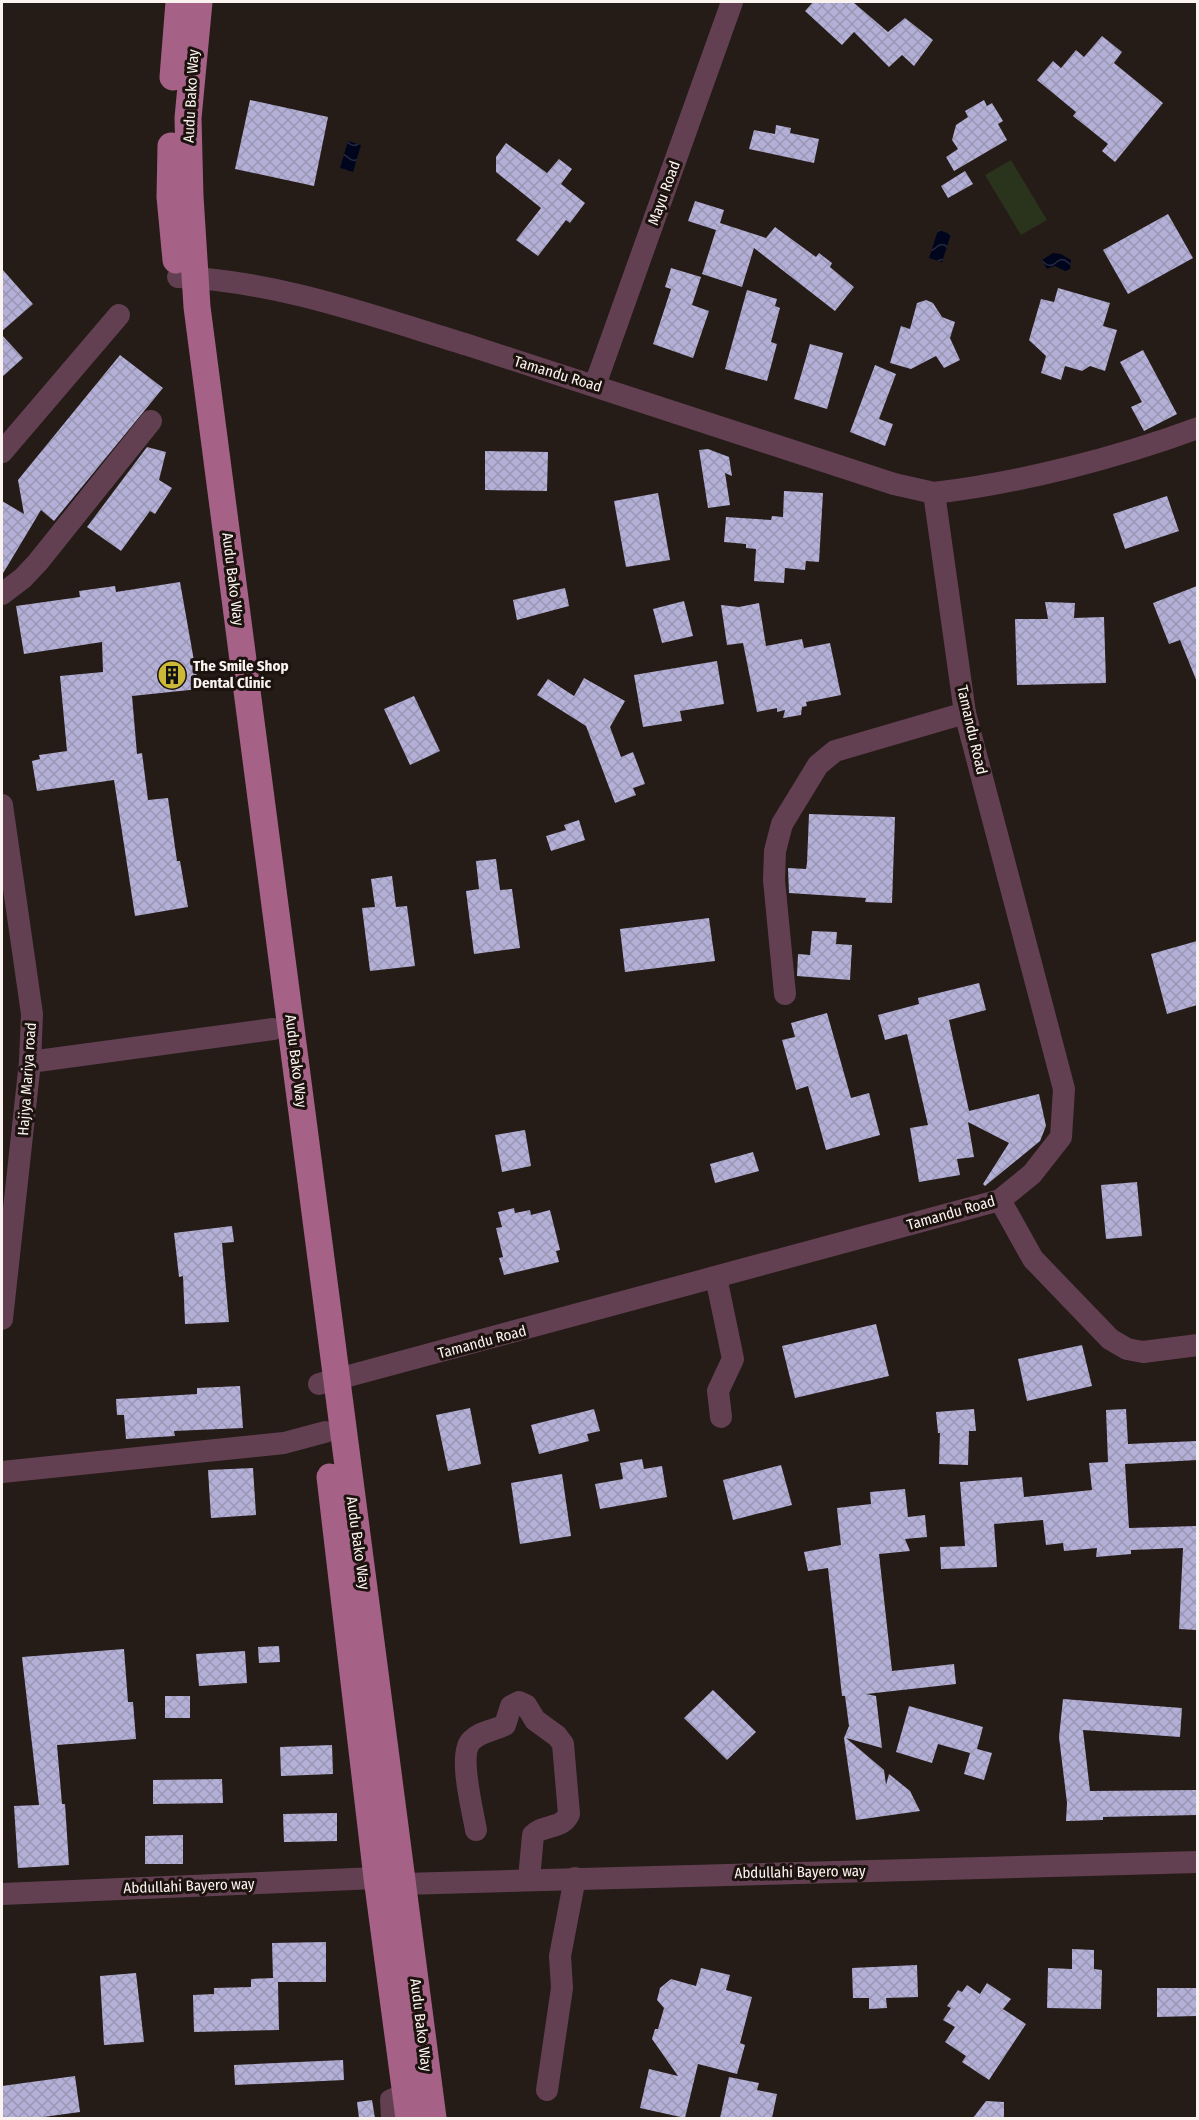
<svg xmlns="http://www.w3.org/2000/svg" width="1199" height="2120" viewBox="0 0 1199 2120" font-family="'Fira Sans Condensed',sans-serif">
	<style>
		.green { fill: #2a341d }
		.water { fill: url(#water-waves) }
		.building { fill: url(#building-cross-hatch) }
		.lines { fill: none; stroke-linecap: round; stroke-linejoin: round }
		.minor { stroke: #624052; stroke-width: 22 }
		.major { stroke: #a56186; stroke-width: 27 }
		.labels { text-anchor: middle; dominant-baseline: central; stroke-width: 6; stroke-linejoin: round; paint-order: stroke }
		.street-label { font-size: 15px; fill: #fbf3f0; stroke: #1c120e }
		.poi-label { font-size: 15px; font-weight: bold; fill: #fbf3f0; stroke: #1c120e; text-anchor: start }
	</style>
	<defs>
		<pattern id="water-waves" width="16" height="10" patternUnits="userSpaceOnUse" patternTransform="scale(1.5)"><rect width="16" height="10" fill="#00051e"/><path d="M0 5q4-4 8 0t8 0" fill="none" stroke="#262a3f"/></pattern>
		<pattern id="building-cross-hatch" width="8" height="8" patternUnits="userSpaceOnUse" patternTransform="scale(1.5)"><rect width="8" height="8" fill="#b3afd7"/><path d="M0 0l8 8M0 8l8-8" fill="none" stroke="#9996b3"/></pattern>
	</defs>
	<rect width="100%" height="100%" fill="#251b17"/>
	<polygon class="green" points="1011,160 1047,220 1021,235 985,175"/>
	<g class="water">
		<polygon points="348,141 361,145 353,172 340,168"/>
		<polygon points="938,230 951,234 942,262 929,258"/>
		<polygon points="1053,253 1061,254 1071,260 1070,269 1065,271 1055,266 1047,269 1042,260"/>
	</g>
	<g class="building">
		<polygon points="813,2 853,2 888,32 905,18 933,40 914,66 902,55 889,67 854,32 842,45 805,11"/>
		<polygon points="1102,36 1122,52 1114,63 1163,103 1115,162 1102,151 1108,144 1073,116 1076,112 1037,80 1053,61 1061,68 1076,50 1084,57"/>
		<polygon points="250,100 328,117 314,186 235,169"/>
		<polygon points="984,100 987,106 992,103 1003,121 998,124 1007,140 954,171 946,157 958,149 952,140 956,125 968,117 965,111"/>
		<polygon points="776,125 791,128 790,133 819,139 814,163 749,149 754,130 775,134"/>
		<polygon points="506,143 547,173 559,159 572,169 561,184 585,203 570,223 566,220 538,256 516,240 541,208 496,172 496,157"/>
		<polygon points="965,171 973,184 948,198 941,186"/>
		<polygon points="695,201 724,210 720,223 766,238 775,227 816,257 819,253 832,263 830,267 854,287 835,311 754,248 742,287 702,274 716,230 688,221"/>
		<polygon points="1168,214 1193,258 1128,294 1103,250"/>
		<polygon points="671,268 701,277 692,305 709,311 693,358 653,344 671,289 665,287"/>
		<polygon points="2,269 33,304 2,331"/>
		<polygon points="1058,288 1110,303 1103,326 1117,330 1105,371 1090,366 1082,371 1065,366 1061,380 1041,373 1046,356 1029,340 1041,299 1054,302"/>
		<polygon points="747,290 777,299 775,306 780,308 771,342 777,344 767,381 725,369"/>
		<polygon points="926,300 933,303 942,317 955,322 950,338 960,360 944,368 936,356 911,369 890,363 901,326 910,329 917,303"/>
		<polygon points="2,335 23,358 2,377"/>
		<polygon points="810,344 843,353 827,409 794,399"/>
		<polygon points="1143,350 1177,414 1144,431 1131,407 1142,402 1120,362"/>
		<polygon points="120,355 163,388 54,521 41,510 2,575 2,501 24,514 18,480"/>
		<polygon points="875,365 896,374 879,419 893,424 885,446 850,432"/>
		<polygon points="147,447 166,452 159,480 172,488 155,514 150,511 121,551 87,527"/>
		<polygon points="708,449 729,457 732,476 725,473 730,505 708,508 699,450"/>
		<polygon points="485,451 548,452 547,491 485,490"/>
		<polygon points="784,491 823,493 819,562 806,561 805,570 785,568 784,583 754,581 756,549 746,548 746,544 724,542 726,517 771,520 772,516 783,517"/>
		<polygon points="658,493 670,560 626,567 614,501"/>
		<polygon points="1167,496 1179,531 1125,549 1113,514"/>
		<polygon points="180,582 199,689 132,696 137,754 142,753 148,800 168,798 177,861 180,861 188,907 135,916 114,780 37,791 32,761 40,759 39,755 67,751 60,676 103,672 102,642 24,654 16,606 80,597 79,591 115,586 116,592"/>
		<polygon points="1197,586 1197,682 1180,640 1169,644 1153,603"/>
		<polygon points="565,588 569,606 517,620 513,600"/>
		<polygon points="684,601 693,636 662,643 653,609"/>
		<polygon points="1045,602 1075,603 1074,618 1104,617 1106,683 1017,685 1015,619 1048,619"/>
		<polygon points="759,603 766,646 802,639 804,648 830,643 841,695 806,702 807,706 802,707 801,715 783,718 785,710 777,712 777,708 757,712 743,643 727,645 721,605 739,607"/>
		<polygon points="717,661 724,704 680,711 682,721 643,727 634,675"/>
		<polygon points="584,678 625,701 610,727 621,757 633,752 645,784 633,788 636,795 615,803 586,726 537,695 548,679 574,696"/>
		<polygon points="414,696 440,751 410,765 384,709"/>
		<polygon points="809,814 895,817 892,903 865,902 866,898 789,893 788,868 806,869 807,863"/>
		<polygon points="579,820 585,840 551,851 546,836 566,830 564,825"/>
		<polygon points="496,859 500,890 512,889 520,948 474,954 466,891 479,889 476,861"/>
		<polygon points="392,876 396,907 407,906 415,966 370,971 362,908 375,907 371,879"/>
		<polygon points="709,918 715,961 625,972 620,929"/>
		<polygon points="812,931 837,932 836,944 852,945 850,980 797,976 798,954 810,955"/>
		<polygon points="1197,941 1197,1005 1167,1014 1151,954"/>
		<polygon points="979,983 986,1010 949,1020 969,1111 1039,1094 1046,1126 1040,1141 985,1186 983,1184 1009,1143 968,1122 974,1157 957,1159 960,1175 919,1182 910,1128 928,1125 907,1034 885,1040 878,1015 919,1004 918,998"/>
		<polygon points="827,1013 851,1098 869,1093 880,1135 826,1150 808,1086 796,1090 782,1040 795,1037 791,1023"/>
		<polygon points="525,1130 531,1166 502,1172 495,1135"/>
		<polygon points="753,1152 759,1171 715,1183 710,1164"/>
		<polygon points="1137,1182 1142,1236 1106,1239 1101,1185"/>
		<polygon points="514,1208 515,1213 530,1210 531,1215 550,1210 560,1250 556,1251 559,1262 504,1275 499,1258 503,1257 496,1228 502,1227 498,1212"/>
		<polygon points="232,1226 234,1242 222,1243 229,1322 185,1324 183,1276 179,1277 174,1233"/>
		<polygon points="876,1324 889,1376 795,1398 782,1346"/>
		<polygon points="1082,1345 1092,1386 1027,1401 1018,1359"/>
		<polygon points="240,1386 243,1428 174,1431 175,1436 126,1439 124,1415 117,1415 116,1399 197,1394 197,1388"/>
		<polygon points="470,1408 481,1464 448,1471 436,1415"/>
		<polygon points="594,1409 600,1431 587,1434 589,1441 539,1454 531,1425"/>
		<polygon points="974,1409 976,1431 969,1431 968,1465 939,1464 940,1433 938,1433 936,1412"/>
		<polygon points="1126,1409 1128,1444 1197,1441 1197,1460 1125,1464 1129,1528 1197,1526 1197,1630 1179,1629 1183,1548 1131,1550 1131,1554 1096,1557 1097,1548 1064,1551 1063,1543 1046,1545 1043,1520 994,1524 997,1567 941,1569 940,1547 965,1546 960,1482 1022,1477 1024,1497 1092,1490 1089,1463 1108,1462 1106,1410"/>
		<polygon points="642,1459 644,1469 662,1466 667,1497 600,1509 595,1484 623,1479 620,1463"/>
		<polygon points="781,1465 792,1505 733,1520 723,1480"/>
		<polygon points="253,1468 256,1515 211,1518 208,1470"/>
		<polygon points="562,1474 571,1536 520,1544 511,1483"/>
		<polygon points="905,1489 908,1517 925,1515 927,1537 905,1539 910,1551 879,1554 892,1671 954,1664 956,1684 866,1694 876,1696 882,1748 846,1738 884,1770 886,1785 889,1774 910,1791 920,1811 856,1820 844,1738 849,1726 845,1696 842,1696 828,1568 808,1571 804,1552 841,1545 837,1508 871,1504 870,1492"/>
		<polygon points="279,1646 280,1662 259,1663 258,1647"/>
		<polygon points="124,1649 128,1702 133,1702 136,1739 57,1745 62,1804 65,1804 69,1865 18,1868 14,1806 39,1805 22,1657"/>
		<polygon points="245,1651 247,1683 199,1686 196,1654"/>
		<polygon points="713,1690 756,1732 727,1760 684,1718"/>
		<rect x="165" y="1696" width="25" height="22"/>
		<polygon points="1063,1699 1182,1708 1180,1737 1083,1730 1090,1791 1197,1790 1197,1815 1103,1817 1103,1820 1066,1821 1067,1803 1059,1737"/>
		<polygon points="909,1706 983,1727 977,1749 992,1753 984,1780 964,1774 970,1753 938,1744 932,1763 896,1752"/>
		<polygon points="332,1745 333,1774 281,1776 280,1747"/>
		<polygon points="222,1779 223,1803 153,1804 153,1780"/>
		<polygon points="337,1813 337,1841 284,1842 283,1814"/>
		<polygon points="183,1835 183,1864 145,1864 145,1836"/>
		<polygon points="326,1942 326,1982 278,1982 279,2030 194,2032 193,1995 214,1994 214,1988 251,1987 251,1979 273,1978 272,1943"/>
		<polygon points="1072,1949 1094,1950 1094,1969 1102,1970 1101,2009 1047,2008 1048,1968 1072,1969"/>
		<polygon points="917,1965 918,1997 886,1998 887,2008 869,2009 869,1998 853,1998 852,1968"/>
		<polygon points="701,1968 730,1975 726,1990 752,1997 740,2043 745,2045 737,2074 698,2064 685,2118 640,2108 649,2069 678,2076 652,2039 655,2029 658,2029 664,2008 657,2000 660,1988 671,1979 696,1986"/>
		<polygon points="136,1973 144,2042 104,2045 100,1976"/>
		<polygon points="987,1983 1011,1999 1003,2009 1026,2024 989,2080 962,2062 966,2056 945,2042 955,2027 943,2020 951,2008 947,2006 958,1990 962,1992 967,1985 980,1994"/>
		<polygon points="1157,1988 1197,1988 1197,2016 1157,2017"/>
		<polygon points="343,2060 344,2080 235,2085 234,2065"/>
		<polygon points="75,2076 80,2112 36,2118 2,2118 2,2086"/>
		<polygon points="729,2077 759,2083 757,2090 777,2094 772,2118 720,2118"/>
		<polygon points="372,2100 375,2118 359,2118 357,2102"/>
		<polygon points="986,2101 1004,2102 1004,2118 973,2118"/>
	</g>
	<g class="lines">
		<g class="minor">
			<path d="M178,277C278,281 373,316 468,345C610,390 752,437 894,484L934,493L965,713L1064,1089L1061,1137L1032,1174L1000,1200L319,1384"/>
			<polyline points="595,385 732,2"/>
			<polyline points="2,452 119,315"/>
			<path d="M934,493C1019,483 1117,458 1198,428"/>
			<polyline points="2,594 23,578 38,562 151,421"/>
			<polyline points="2,805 32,1014 30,1062 2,1319"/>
			<polyline points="785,994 774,880 775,851 782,824 818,765 835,751 965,713"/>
			<polyline points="30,1062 273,1029"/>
			<polyline points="1000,1200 1033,1259 1110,1339 1127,1349 1143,1352 1198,1345"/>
			<polyline points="716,1277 733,1359 718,1391 721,1417"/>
			<polyline points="2,1472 284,1443 325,1432"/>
			<path d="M476,1830C473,1812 458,1755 471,1741C480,1731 493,1731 505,1725L511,1706L519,1702L526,1705L535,1720L557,1736L563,1744L569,1814C562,1830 543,1824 533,1835L529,1879"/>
			<polyline points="403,1884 1198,1862"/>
			<polyline points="2,1894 377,1878"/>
			<polyline points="547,2090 562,1988 560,1956 575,1878"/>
			<polyline points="392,2118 391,2100 406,2094"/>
		</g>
		<g class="major">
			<polyline points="199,2 188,118 190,196 197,307 433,2118"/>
			<polyline points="173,77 179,2"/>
			<polyline points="171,146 170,197 176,260"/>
			<polyline points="330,1477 377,1878 409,2118"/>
		</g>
	</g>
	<defs>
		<g id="building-disc" transform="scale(1.5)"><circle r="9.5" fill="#ccb938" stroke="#1c120e"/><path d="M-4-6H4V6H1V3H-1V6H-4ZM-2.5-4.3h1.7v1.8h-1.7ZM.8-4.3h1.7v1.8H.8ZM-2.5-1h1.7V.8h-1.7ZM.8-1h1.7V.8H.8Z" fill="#111"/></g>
	</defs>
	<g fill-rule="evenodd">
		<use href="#building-disc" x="172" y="675"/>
	</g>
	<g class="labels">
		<g class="street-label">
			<text transform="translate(191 96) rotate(-87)">Audu Bako Way</text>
			<text transform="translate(664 193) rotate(-70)">Mayu Road</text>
			<text transform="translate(558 374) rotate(17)">Tamandu Road</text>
			<text transform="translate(233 579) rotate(83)">Audu Bako Way</text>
			<text transform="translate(972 730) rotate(77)">Tamandu Road</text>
			<text transform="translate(296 1061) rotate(83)">Audu Bako Way</text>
			<text transform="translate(27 1079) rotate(-86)">Hajiya Mariya road</text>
			<text transform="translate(951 1213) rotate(-16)">Tamandu Road</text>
			<text transform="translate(482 1342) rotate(-15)">Tamandu Road</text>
			<text transform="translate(358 1543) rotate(82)">Audu Bako Way</text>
			<text transform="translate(800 1872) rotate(-1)">Abdullahi Bayero way</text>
			<text transform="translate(189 1886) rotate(-2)">Abdullahi Bayero way</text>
			<text transform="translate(421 2025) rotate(83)">Audu Bako Way</text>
		</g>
		<g class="poi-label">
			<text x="193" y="666">The Smile Shop<tspan x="193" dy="17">Dental Clinic</tspan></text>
		</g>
	</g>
	<rect width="1199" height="2120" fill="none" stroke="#fbf3f0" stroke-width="6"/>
</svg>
